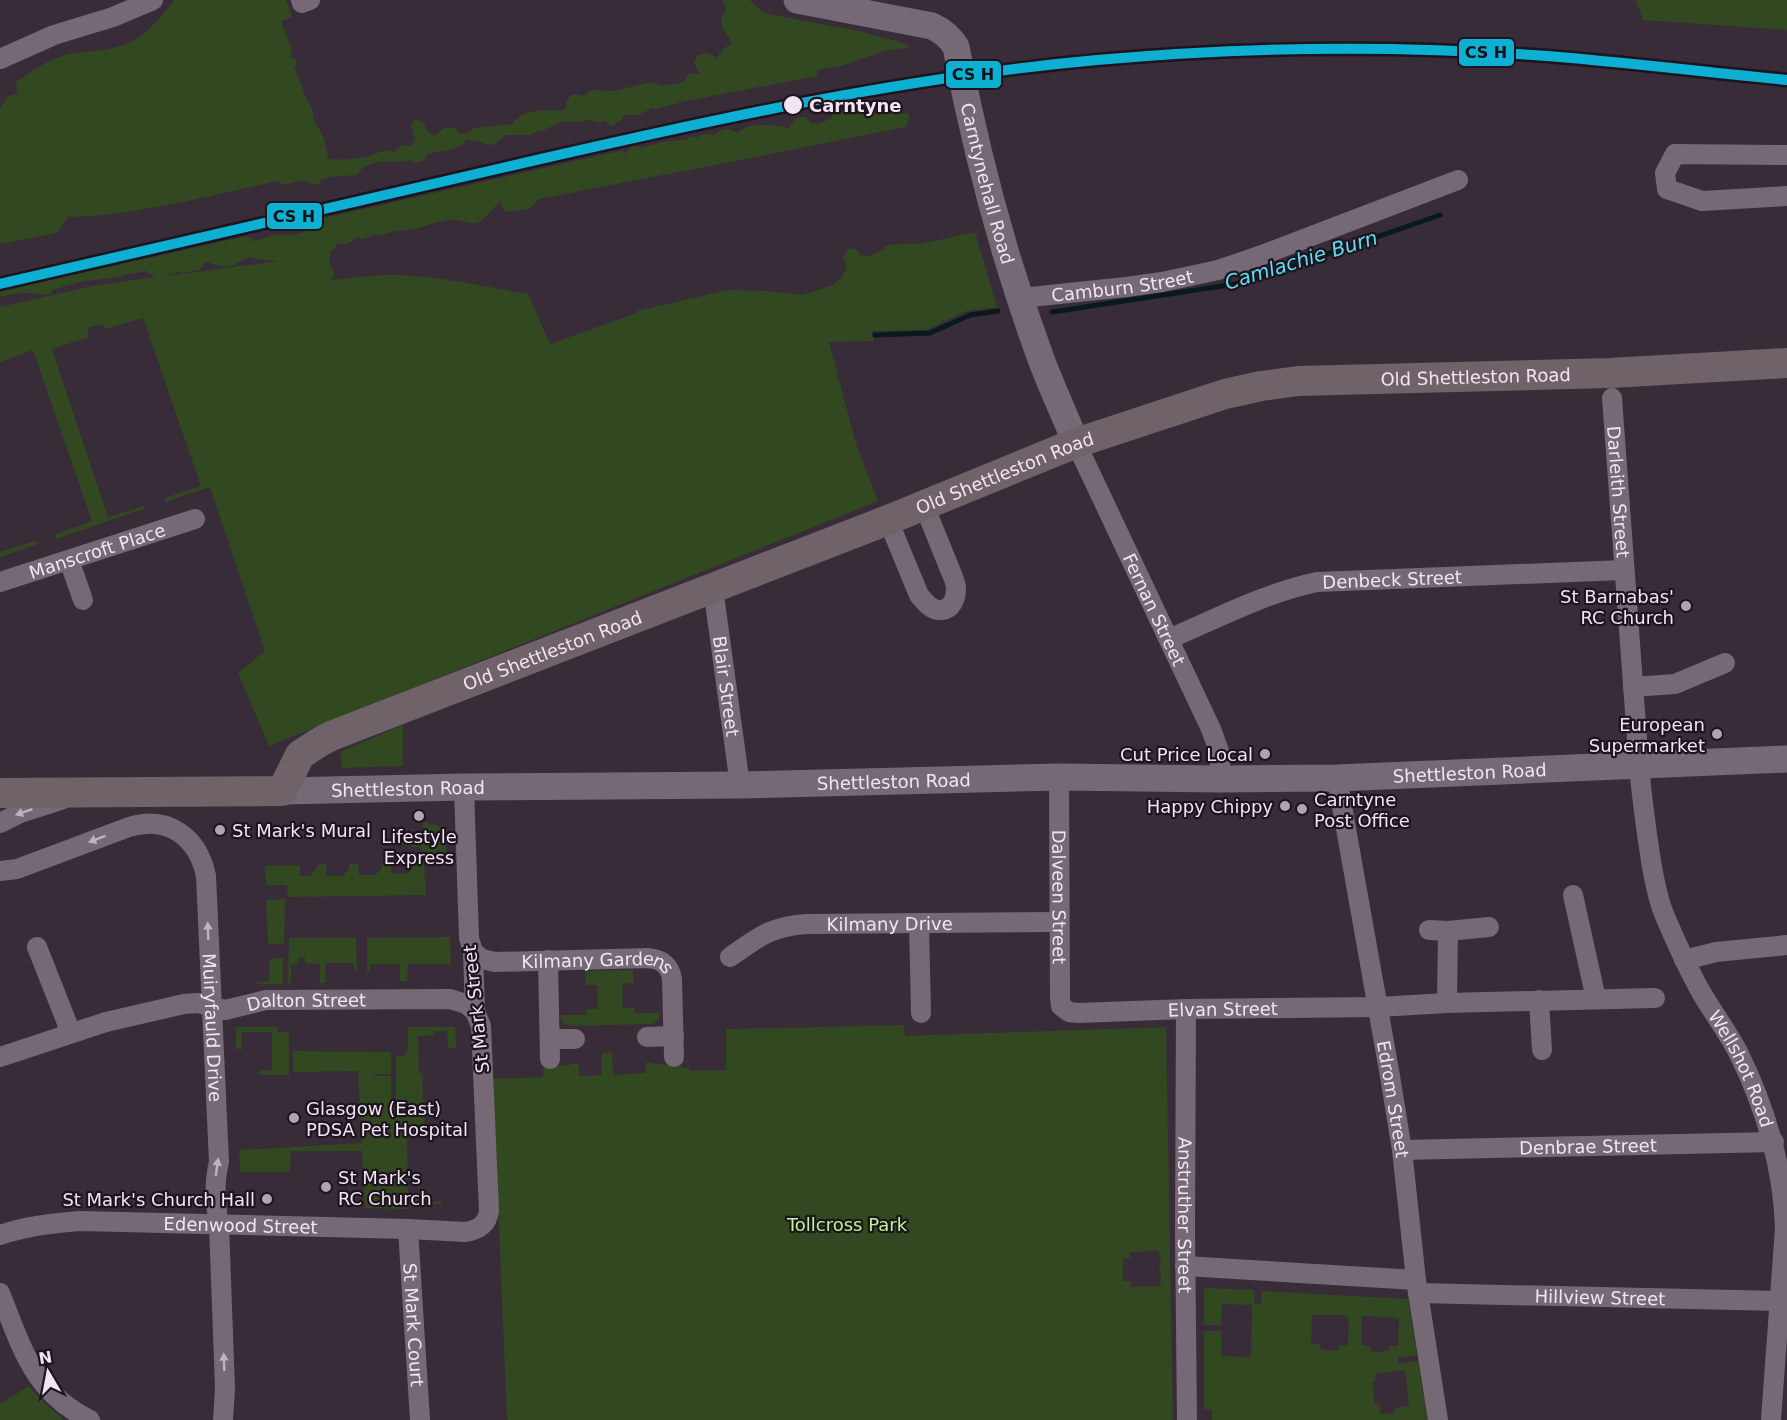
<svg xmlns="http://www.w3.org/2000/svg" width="1787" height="1420" viewBox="0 0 1787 1420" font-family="'DejaVu Sans',sans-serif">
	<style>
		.green { fill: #324820; fill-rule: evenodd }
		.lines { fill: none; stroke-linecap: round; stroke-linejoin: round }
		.stream { stroke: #0a191d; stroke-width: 5 }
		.street { stroke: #746974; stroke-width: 20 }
		.secondary { stroke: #746974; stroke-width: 27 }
		.primary { stroke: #6f6269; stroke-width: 30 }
		.rail-1-casing { stroke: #1d141e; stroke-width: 15 }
		.rail-1 { stroke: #0dafd3; stroke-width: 10 }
		.oneway { fill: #c0b3c0 }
		.stop-dot { fill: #f2e4f3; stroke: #1d141e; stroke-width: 2 }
		.poi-dot { fill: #b1a4b2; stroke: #1d141e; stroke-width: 2 }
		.labels { text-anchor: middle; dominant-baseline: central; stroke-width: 4.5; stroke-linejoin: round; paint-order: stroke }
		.stop-label { font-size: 18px; font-weight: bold; fill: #f2e4f3; stroke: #1d141e; text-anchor: start }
		.street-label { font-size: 18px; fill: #f2e4f3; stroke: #1d141e }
		.poi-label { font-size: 18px; fill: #f2e4f3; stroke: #1d141e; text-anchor: end }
		.park-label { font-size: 18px; fill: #baf58e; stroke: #1d141e }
		.water-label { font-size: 20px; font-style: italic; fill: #5cdff5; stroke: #1d141e }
		.line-badge { stroke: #1d141e; stroke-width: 2 }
		.pale-badge-label { font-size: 16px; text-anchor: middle; font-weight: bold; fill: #111 }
	</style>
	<rect width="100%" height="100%" fill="#382c39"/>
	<g class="green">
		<path d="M174,0H286L292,17L281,21L292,50L290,57L295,59L297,64L294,68L299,78L305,96L312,109L314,120L324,138L328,158C335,161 358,159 366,157C376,155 384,147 394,152L400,146H410L415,140L411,125L415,119C424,121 425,126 429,133L435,135L444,128H456L459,134L468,133L474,128L512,124C523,109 544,109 561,111L566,107L567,100L572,94L584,96C593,86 602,92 613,91L652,82L662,86C673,82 684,87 688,74H700L694,63L697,56C704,52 710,52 716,58L724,48L731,45C730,35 727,37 723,29C721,25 722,20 722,16L726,11L723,0H750L759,9L768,14L858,31L900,42L907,45L909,48L884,51L841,66L817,70V76L686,101L657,109L652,108L638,115H624L622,120L611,126L605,121L600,122L589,120L581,122L570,121L558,123L544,130L537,131L530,135H506L495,144L487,145L478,141L467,140C452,155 445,148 427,154L424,160L415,163L410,160C396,164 375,158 363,168C360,170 358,173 356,175L329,177L320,180L319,184L312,185L304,180L285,185L277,181C208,196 139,215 68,217L57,233L0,244V108L8,96L18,94L16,82C32,71 47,60 66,55C88,50 114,52 134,40C151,31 162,15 174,0Z"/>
		<polygon points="1636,0 1787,0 1787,30 1643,20"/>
		<path d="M839,109L853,114L908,113L909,120L905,127L761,156L539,199L529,209L505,212L501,207V201C495,206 483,222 477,223C468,225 463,220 455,220C442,219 429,225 418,228C411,231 402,229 395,231C386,233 381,236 372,235L370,237L361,239L358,237C349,241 350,247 337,243L334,250L331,251L329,263L335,274L332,279L327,280C351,279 376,274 400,275C443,277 486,287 528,294L550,344L637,313V311L728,290L766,291L802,295L833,285L842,277L847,267L843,257L850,248L856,249L860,255L869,256L883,250L885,246C891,244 913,243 920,244L975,232L997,307L966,311L926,330L871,331L874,341L829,342L856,444L878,501L269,746L238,673L265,651L210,487L165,502V498L201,486L143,318L105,329L103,324L87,328L89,337L52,349L108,517L144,506L146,508L56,539V534L92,521L33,350L0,362V307L93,286L155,277L145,271L135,273V275L130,273L123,276L80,282L52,290L51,294C40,296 36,293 26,293C17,293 8,295 0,297V291L247,236L254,241C261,240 267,236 273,235C284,233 291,237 303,232L305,222L624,150V154L633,146L643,147L667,141L686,140L688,137L693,136L698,138L699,135L706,134L714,135C722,128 728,127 737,133C751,121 769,125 785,127L787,129C794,122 792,117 806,117L811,123L817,124L831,119L835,111ZM249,257L257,259L278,261L158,277L174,274L178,271L182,273L200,270L206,261C215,266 226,269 236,264C240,262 244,259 249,257Z"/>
		<polygon points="34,541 38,544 0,557 0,552"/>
		<polygon points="403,725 403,766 342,768 340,752"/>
		<polygon points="423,822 428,822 428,824 437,825 438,827 445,826 447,864 424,864 426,895 288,897 287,885 266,885 265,866 300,865 300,876 310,876 317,868 317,865 326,864 326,876 343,876 349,869 349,864 358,864 359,875 375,875 382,868 382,864 391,863 391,874 407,874 412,869 412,863 421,863 421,848 371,839 423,844"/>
		<polygon points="285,899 284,944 268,944 266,900"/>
		<polygon points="450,937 451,964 408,964 407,981 400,981 400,964 371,964 370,971 367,971 367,938"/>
		<polygon points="289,938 356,938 357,971 355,971 354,963 326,963 325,983 320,983 320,964 305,963 305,957 299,957 299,963 291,964 291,983 288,983"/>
		<polygon points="283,958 283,984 257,984 257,982 269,981 269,959"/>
		<path d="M633,970L634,983L622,984L623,1008H634L635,1013H660C660,1019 658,1022 652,1024L570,1026L562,1022L560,1015H586V1009H598L597,985H586L585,971Z"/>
		<path d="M904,1025L905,1036L1166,1027L1173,1420H507L493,1079L543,1077V1068L574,1064H579V1076L602,1075V1053L612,1052L613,1075L645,1073L646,1062C661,1065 675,1064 689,1069L690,1071L726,1070V1029ZM1158,1251L1161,1262L1159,1265L1161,1276L1160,1286L1131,1287L1130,1281H1123V1258H1130V1252Z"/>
		<polygon points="236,1027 278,1027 278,1032 289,1032 289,1075 260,1075 260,1070 272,1070 272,1032 242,1032 242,1049 238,1049 236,1047"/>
		<polygon points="408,1027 455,1027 456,1048 448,1048 447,1031 435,1031 435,1035 418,1036 419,1073 422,1073 425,1134 407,1135 408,1209 365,1208 362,1151 291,1151 290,1172 240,1172 239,1150 362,1143 358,1071 293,1072 293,1051 391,1052 391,1074 375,1074 374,1076 391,1076 391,1104 396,1105 396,1056 405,1056 405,1052 408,1051"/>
		<polygon points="427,1192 428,1202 442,1202 442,1204 422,1205 420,1193 419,1194 419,1205 413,1206 413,1193"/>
		<path d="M1204,1288L1254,1290L1255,1304H1261L1262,1291L1408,1299L1417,1355L1398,1358V1364L1418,1361L1427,1420H1212V1409H1204V1331H1221V1356L1251,1357L1252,1305L1222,1304L1221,1325H1204ZM1312,1315H1342L1349,1317L1348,1345H1339L1338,1350L1327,1351V1350L1320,1349V1344H1311ZM1365,1316L1399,1318L1398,1346H1389V1351H1382L1381,1353L1371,1351L1370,1346L1362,1345V1317ZM1404,1370L1406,1376L1409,1406L1395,1408V1413L1381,1414L1379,1404H1375L1372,1382L1376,1380L1375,1374Z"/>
		<polygon points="29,1386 38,1397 64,1420 0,1420 0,1404"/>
	</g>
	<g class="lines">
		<g class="stream">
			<polyline points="1052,312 1235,284 1264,276 1440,215"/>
			<polyline points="875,335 930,333 970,315 998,311"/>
		</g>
		<g class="street">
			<polyline points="301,0 302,3 310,0"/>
			<polyline points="0,59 54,35 113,17 153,0"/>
			<polyline points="1787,155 1675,154 1665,173 1667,189 1702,201 1787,196"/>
			<path id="s1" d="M1021,298L1126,287L1162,282L1218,270L1262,255L1458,180"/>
			<path id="s2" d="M1612,398L1639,766C1642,798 1646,829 1651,861C1654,878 1657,897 1664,914C1675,940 1687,967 1701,992C1713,1013 1728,1032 1739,1054C1766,1109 1783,1166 1785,1228L1771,1420"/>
			<path id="s3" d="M1076,443L1211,729L1220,754V779"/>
			<path d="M888,520L919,595C925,602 931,611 942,610C952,609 956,598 956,589C956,580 950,571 947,562C939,543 932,524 924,506"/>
			<polyline points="69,560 83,600"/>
			<path id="s4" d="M0,582L195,519"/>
			<path id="s5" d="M713,588L740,785"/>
			<path id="s6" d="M1169,639C1218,618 1265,593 1317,582L1624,570"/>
			<polyline points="1633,687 1675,684 1725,663"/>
			<path id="s7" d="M1059,777L1060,997L1061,1006L1069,1012L1078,1013L1186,1009L1378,1007L1447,1003L1655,998"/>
			<path id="s8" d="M1337,778L1390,1076L1402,1150L1416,1280L1438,1420"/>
			<polyline points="0,823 20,813 61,800"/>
			<path id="s9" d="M0,871L17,869L129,827C168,815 198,837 206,876L219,1162C214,1182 215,1204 219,1224L225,1389L223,1420"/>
			<polyline points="1573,895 1596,999"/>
			<polyline points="919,923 921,1013"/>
			<polyline points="1429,930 1448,931 1489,927"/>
			<polyline points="37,947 71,1033"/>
			<path id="s10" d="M473,952L482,959L495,962L648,958C661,959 670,965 672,979L674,1057"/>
			<path id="s11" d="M730,957C759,937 769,927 806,924L1059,922"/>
			<polyline points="548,960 550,1059"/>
			<polyline points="1684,960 1716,952 1787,945"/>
			<polyline points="1539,1000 1542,1050"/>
			<polyline points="1447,1003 1448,931"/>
			<path id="s12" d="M1186,1009L1185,1231L1187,1420"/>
			<polyline points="647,1037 674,1036"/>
			<polyline points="550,1039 575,1039"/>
			<path id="s13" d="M0,1057L106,1022L184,1004L198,1003L225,1010L266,1000L450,999L466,1004L475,1011"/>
			<path id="s14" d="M1402,1150L1774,1142"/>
			<path id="s15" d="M408,1229L420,1420"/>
			<path id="s16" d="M0,1235C26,1226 52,1223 80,1221L408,1229L465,1232C478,1230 487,1225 489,1211L481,1026L475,1011L473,952L469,938L464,787"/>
			<polyline points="1185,1266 1416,1280"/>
			<path d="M0,1293C22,1348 33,1392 90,1420"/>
			<path id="s17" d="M1418,1293L1780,1301"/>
		</g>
		<g class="secondary">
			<path id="s18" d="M797,0L932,26C943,31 950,37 956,47C976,153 1004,258 1041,359C1052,388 1065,416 1076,443"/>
			<path id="s19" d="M282,791L464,787L740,785L1059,777L1220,779L1337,778L1787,759"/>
		</g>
		<path class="primary" id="s20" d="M0,793L282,791L300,755L318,743L331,736L888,520L1076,443L1225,394L1261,386L1298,381L1610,373L1787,363"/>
		<g class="rail-1-casing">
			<path id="rail-1" d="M0,284C169,245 337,206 506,167C701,122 897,78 1097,60C1241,47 1388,45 1533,55C1618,61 1702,72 1787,80"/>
		</g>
		<use href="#rail-1" class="rail-1"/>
	</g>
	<defs><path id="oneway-solid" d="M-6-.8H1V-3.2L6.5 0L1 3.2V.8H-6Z" transform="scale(1.5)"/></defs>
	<g class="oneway">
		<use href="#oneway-solid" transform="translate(24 812) rotate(161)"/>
		<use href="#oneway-solid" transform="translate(97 839) rotate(159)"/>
		<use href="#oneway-solid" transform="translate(208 931) rotate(-92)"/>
		<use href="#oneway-solid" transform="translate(217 1167) rotate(-82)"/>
		<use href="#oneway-solid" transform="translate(224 1362) rotate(-92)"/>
	</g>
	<circle class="stop-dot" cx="793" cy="105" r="10"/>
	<g class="poi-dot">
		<circle cx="1686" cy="606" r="6"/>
		<circle cx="1717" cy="734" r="6"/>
		<circle cx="1265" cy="754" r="6"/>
		<circle cx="1285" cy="806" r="6"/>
		<circle cx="1302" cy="809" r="6"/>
		<circle cx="419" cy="816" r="6"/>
		<circle cx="220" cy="830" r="6"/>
		<circle cx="294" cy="1118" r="6"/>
		<circle cx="326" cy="1187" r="6"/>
		<circle cx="267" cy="1199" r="6"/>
	</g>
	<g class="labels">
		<g class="stop-label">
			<text x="809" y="105">Carntyne</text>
		</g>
		<g class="street-label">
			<text stroke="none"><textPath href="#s18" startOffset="310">Carntynehall Road</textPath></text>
			<text stroke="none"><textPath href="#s1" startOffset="102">Camburn Street</textPath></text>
			<text stroke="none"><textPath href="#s20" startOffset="1568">Old Shettleston Road</textPath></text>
			<text stroke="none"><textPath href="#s20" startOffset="1082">Old Shettleston Road</textPath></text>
			<text stroke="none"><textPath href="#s2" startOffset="94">Darleith Street</textPath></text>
			<text stroke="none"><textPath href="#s4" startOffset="102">Manscroft Place</textPath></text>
			<text stroke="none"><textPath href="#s6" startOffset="234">Denbeck Street</textPath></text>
			<text stroke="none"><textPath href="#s3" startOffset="184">Fernan Street</textPath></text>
			<text stroke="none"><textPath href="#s20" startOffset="596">Old Shettleston Road</textPath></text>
			<text stroke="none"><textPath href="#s5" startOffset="99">Blair Street</textPath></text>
			<text stroke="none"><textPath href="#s19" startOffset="1188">Shettleston Road</textPath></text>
			<text stroke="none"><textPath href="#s19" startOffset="612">Shettleston Road</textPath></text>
			<text stroke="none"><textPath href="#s19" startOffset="126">Shettleston Road</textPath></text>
			<text stroke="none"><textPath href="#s7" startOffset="120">Dalveen Street</textPath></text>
			<text stroke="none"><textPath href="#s11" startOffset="168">Kilmany Drive</textPath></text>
			<text stroke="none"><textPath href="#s10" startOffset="128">Kilmany Gardens</textPath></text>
			<text stroke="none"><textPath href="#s13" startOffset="316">Dalton Street</textPath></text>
			<text transform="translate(476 1009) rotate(-96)">St Mark Street</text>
			<text stroke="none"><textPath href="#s7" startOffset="393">Elvan Street</textPath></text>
			<text stroke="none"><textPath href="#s9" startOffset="393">Muiryfauld Drive</textPath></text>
			<text stroke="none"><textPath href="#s2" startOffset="693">Wellshot Road</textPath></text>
			<text stroke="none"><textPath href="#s8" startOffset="326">Edrom Street</textPath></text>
			<text stroke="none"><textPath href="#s14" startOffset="186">Denbrae Street</textPath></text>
			<text stroke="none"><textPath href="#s12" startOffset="206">Anstruther Street</textPath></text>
			<text stroke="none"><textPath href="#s16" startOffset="242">Edenwood Street</textPath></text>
			<text stroke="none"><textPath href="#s17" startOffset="182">Hillview Street</textPath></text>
			<text stroke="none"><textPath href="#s15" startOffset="96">St Mark Court</textPath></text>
		</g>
		<g class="poi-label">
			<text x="1674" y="596">St Barnabas'<tspan x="1674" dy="21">RC Church</tspan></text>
			<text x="1705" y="724">European<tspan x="1705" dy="21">Supermarket</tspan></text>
			<text x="1253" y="754">Cut Price Local</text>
			<text x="1314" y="799" text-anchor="start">Carntyne<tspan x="1314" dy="21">Post Office</tspan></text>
			<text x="1273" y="806">Happy Chippy</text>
			<text x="232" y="830" text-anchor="start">St Mark's Mural</text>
			<text x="419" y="836" text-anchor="middle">Lifestyle<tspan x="419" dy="21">Express</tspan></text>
			<text x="306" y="1108" text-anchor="start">Glasgow (East)<tspan x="306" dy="21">PDSA Pet Hospital</tspan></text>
			<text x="338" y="1177" text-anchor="start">St Mark's<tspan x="338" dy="21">RC Church</tspan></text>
			<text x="255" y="1199">St Mark's Church Hall</text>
		</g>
		<g class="park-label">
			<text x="847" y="1224">Tollcross Park</text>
		</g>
		<g class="water-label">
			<text transform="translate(1301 260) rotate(-17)">Camlachie Burn</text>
		</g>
	</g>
	<g class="line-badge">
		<rect x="1458" y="38" width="57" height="29" rx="6" fill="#0dafd3"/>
		<rect x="945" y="60" width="57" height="29" rx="6" fill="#0dafd3"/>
		<rect x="266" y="202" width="57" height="28" rx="6" fill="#0dafd3"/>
	</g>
	<g class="pale-badge-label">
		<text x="1486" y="58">CS H</text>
		<text x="973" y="80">CS H</text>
		<text x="294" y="222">CS H</text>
	</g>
	<g transform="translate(48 1372) rotate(350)" stroke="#1d141e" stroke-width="4.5" paint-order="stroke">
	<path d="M0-4.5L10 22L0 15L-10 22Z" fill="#f2e4f3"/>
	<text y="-9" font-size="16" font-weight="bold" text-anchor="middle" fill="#f2e4f3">N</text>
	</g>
</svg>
